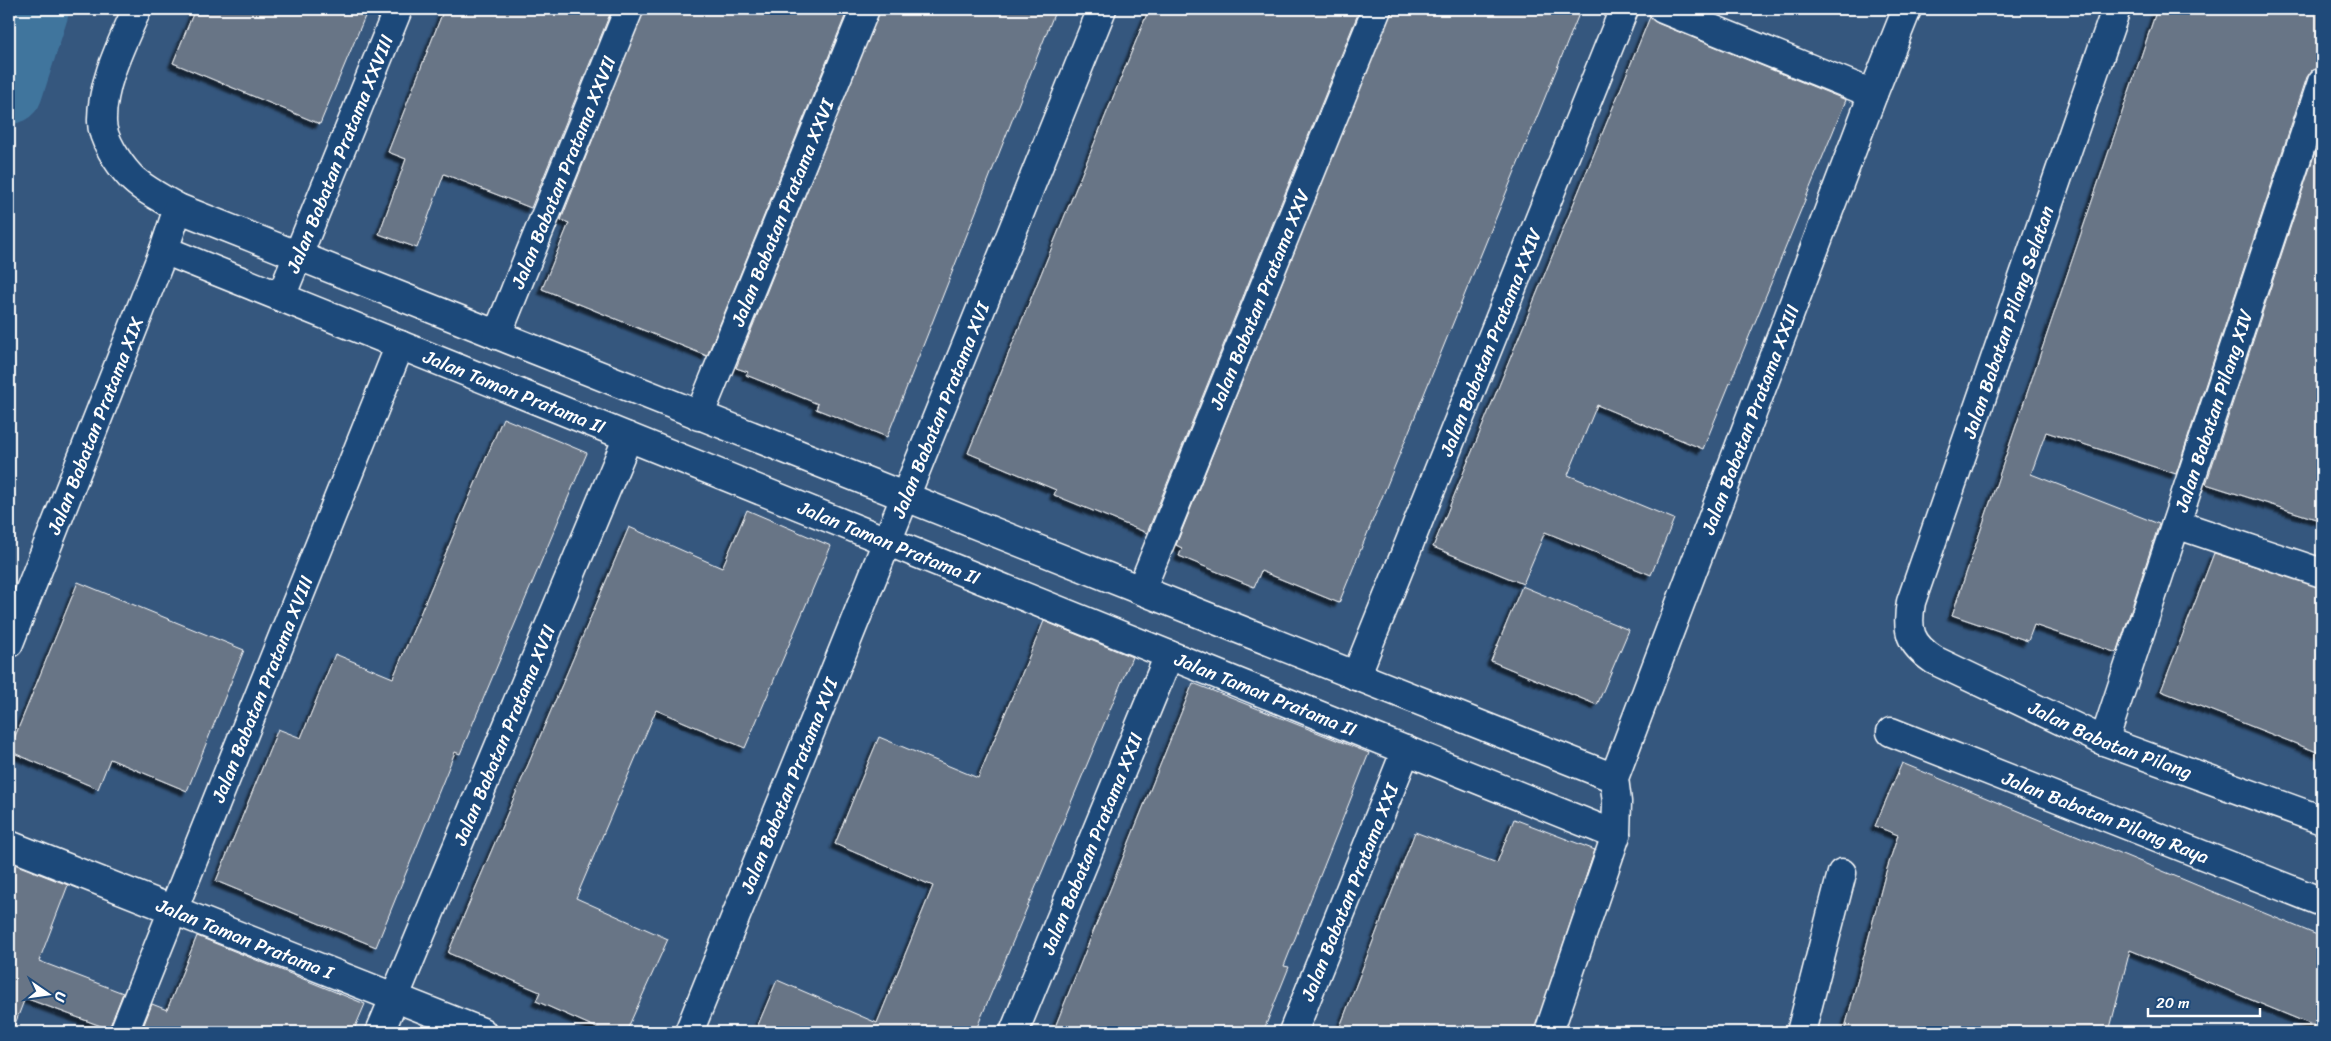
<svg xmlns="http://www.w3.org/2000/svg" width="2331" height="1041" viewBox="0 0 2331 1041" font-family="Sriracha,sans-serif">
	<style>
		.lines { fill: none; stroke-linecap: round; stroke-linejoin: round }
		.river { stroke: #40759d; stroke-width: 68 }
		.building { fill: #677486; stroke: #fff; filter: url(#shadow) }
		.street-casing { stroke: #fff; stroke-width: 31 }
		.street { stroke: #1f4a7a; stroke-width: 28 }
		.labels { text-anchor: middle; dominant-baseline: central; stroke-width: 4; stroke-linejoin: round; paint-order: stroke }
		.street-label { font-size: 19px; fill: #fff; stroke: #1f4a7a }
	</style>
	<defs>
		<filter id="shadow"><feDropShadow dx="-4.5" dy="4.5" stdDeviation="1" flood-color="#0009"/></filter>
	</defs>
	<rect width="100%" height="100%" fill="#35577e"/>
	<filter id="ink" filterUnits="userSpaceOnUse"><feTurbulence type="fractalNoise" baseFrequency=".02" numOctaves="2"/><feDisplacementMap in="SourceGraphic" scale="10" xChannelSelector="R" yChannelSelector="G"/><feConvolveMatrix kernelMatrix="1 2 1 2 8 2 1 2 1" color-interpolation-filters="sRGB"/></filter>
	<g filter="url(#ink)">
		<g class="lines">
			<polyline class="river" points="9,90 35,9"/>
		</g>
		<g class="building">
			<polygon points="195,9 368,9 320,124 173,63"/>
			<polygon points="444,9 612,9 531,208 444,174 417,248 379,234 406,159 388,152"/>
			<polygon points="644,9 848,9 707,356 542,289 569,223 561,220"/>
			<polygon points="880,9 1056,9 887,437 816,409 818,404 746,375 748,372 736,368"/>
			<polygon points="1149,9 1360,9 1147,533 1054,495 1056,490 968,453"/>
			<polygon points="1392,9 1581,9 1339,603 1261,571 1254,587 1179,556 1182,548 1176,545"/>
			<polygon points="2157,9 2322,9 2322,67 2312,70 2307,77 2176,474 2046,432 2031,474 2159,524 2117,653 2034,625 2028,641 1952,615"/>
			<polygon points="1650,17 1657,23 1846,100 1703,449 1597,405 1568,475 1674,519 1651,575 1545,532 1523,584 1433,547"/>
			<polygon points="2322,131 2322,521 2206,484"/>
			<polygon points="503,418 587,453 460,754 455,752 376,947 216,881 278,729 301,738 335,654 393,678"/>
			<polygon points="747,510 831,546 745,748 656,710 576,898 668,939 626,1032 606,1032 536,1001 540,992 448,953 629,527 722,568"/>
			<polygon points="2214,553 2322,588 2322,754 2161,691"/>
			<polygon points="78,582 244,650 187,791 110,759 98,789 9,751"/>
			<polygon points="1522,586 1629,630 1597,705 1491,661"/>
			<polygon points="1044,621 1132,657 975,1032 755,1032 777,980 877,1023 933,886 835,844 858,787 879,737 978,778"/>
			<polygon points="1193,683 1369,753 1284,966 1289,967 1263,1032 1053,1032"/>
			<polygon points="1902,763 2322,937 2322,1029 2130,950 2109,1032 1844,1032 1885,875 1898,835 1875,826"/>
			<polygon points="1514,819 1595,850 1534,1032 1338,1032 1415,832 1497,863"/>
			<polygon points="9,862 68,885 39,961 123,993 109,1029 25,998 12,1032 9,1032"/>
			<polygon points="197,936 365,1004 353,1032 141,1032 152,1004 167,1010"/>
		</g>
		<g class="lines">
			<g class="street-casing">
				<g id="street">
					<path d="M137,9C122,43 101,84 102,122C102,139 119,164 130,176C142,189 163,199 178,208L1614,778"/>
					<polyline points="1663,9 1873,94"/>
					<path id="s1" d="M2116,9L1911,602C1906,631 1910,644 1934,660L2104,741L2322,820"/>
					<path id="s2" d="M164,250L1616,835"/>
					<path id="s3" d="M281,297L398,9"/>
					<path id="s4" d="M497,335L629,9"/>
					<path id="s5" d="M699,416L865,9"/>
					<polyline points="2176,524 2322,573"/>
					<path id="s6" d="M1141,590L1377,9"/>
					<path id="s7" d="M9,643L164,250L178,208"/>
					<path id="s8" d="M1356,676L1624,9"/>
					<path id="s9" d="M1891,732L2322,902"/>
					<path id="s10" d="M2104,741L2322,82"/>
					<path id="s11" d="M9,845L482,1032"/>
					<path id="s12" d="M124,1032L400,345"/>
					<path id="s13" d="M380,1032L628,437"/>
					<path id="s14" d="M689,1032L1102,9"/>
					<path id="s15" d="M1014,1032L1169,655"/>
					<path id="s16" d="M1293,1032L1406,750"/>
					<path id="s17" d="M1549,1032L1616,835L1617,802L1614,778L1873,94L1907,9"/>
					<polyline points="1801,1032 1842,873"/>
				</g>
			</g>
			<use href="#street" class="street"/>
		</g>
	</g>
	<g class="labels">
		<g class="street-label">
			<text stroke="none"><textPath href="#s3" startOffset="155">Jalan Babatan Pratama XXVIII</textPath></text>
			<text stroke="none"><textPath href="#s4" startOffset="176">Jalan Babatan Pratama XXVII</textPath></text>
			<text stroke="none"><textPath href="#s5" startOffset="220">Jalan Babatan Pratama XXVI</textPath></text>
			<text stroke="none"><textPath href="#s6" startOffset="314">Jalan Babatan Pratama XXV</textPath></text>
			<text transform="translate(2008 322) rotate(-71)">Jalan Babatan Pilang Selatan</text>
			<text stroke="none"><textPath href="#s8" startOffset="360">Jalan Babatan Pratama XXIV</textPath></text>
			<text stroke="none"><textPath href="#s2" startOffset="378">Jalan Taman Pratama II</textPath></text>
			<text stroke="none"><textPath href="#s14" startOffset="671">Jalan Babatan Pratama XVI</textPath></text>
			<text stroke="none"><textPath href="#s10" startOffset="348">Jalan Babatan Pilang XIV</textPath></text>
			<text stroke="none"><textPath href="#s17" startOffset="649">Jalan Babatan Pratama XXIII</textPath></text>
			<text stroke="none"><textPath href="#s7" startOffset="234">Jalan Babatan Pratama XIX</textPath></text>
			<text stroke="none"><textPath href="#s2" startOffset="782">Jalan Taman Pratama II</textPath></text>
			<text stroke="none"><textPath href="#s12" startOffset="370">Jalan Babatan Pratama XVIII</textPath></text>
			<text stroke="none"><textPath href="#s2" startOffset="1188">Jalan Taman Pratama II</textPath></text>
			<text stroke="none"><textPath href="#s13" startOffset="322">Jalan Babatan Pratama XVII</textPath></text>
			<text stroke="none"><textPath href="#s1" startOffset="889">Jalan Babatan Pilang</textPath></text>
			<text stroke="none"><textPath href="#s14" startOffset="266">Jalan Babatan Pratama XVI</textPath></text>
			<text stroke="none"><textPath href="#s9" startOffset="231">Jalan Babatan Pilang Raya</textPath></text>
			<text stroke="none"><textPath href="#s15" startOffset="204">Jalan Babatan Pratama XXII</textPath></text>
			<text stroke="none"><textPath href="#s16" startOffset="151">Jalan Babatan Pratama XXI</textPath></text>
			<text stroke="none"><textPath href="#s11" startOffset="254">Jalan Taman Pratama I</textPath></text>
		</g>
	</g>
	<rect width="2331" height="1041" fill="none" stroke="#1f4a7a" stroke-width="30"/>
	<rect x="15" y="15" width="2301" height="1011" fill="none" stroke="#fff" stroke-width="2" filter="url(#ink)"/>
	<g transform="translate(48 994) rotate(103)" stroke="#1f4a7a" stroke-width="4" paint-order="stroke">
	<path d="M0-4L9 19L0 12L-9 19Z" fill="#ffffff"/>
	<text y="-8" font-size="14" font-weight="bold" text-anchor="middle" fill="#ffffff">U</text>
	</g>
	<path d="M2148 1008v8h112v-8" fill="none" stroke="#ffffff" stroke-width="2.5"/>
	<text x="2156" y="1008" font-size="15" fill="#ffffff" stroke="#1f4a7a" stroke-width="4" paint-order="stroke">20 m</text>
</svg>
